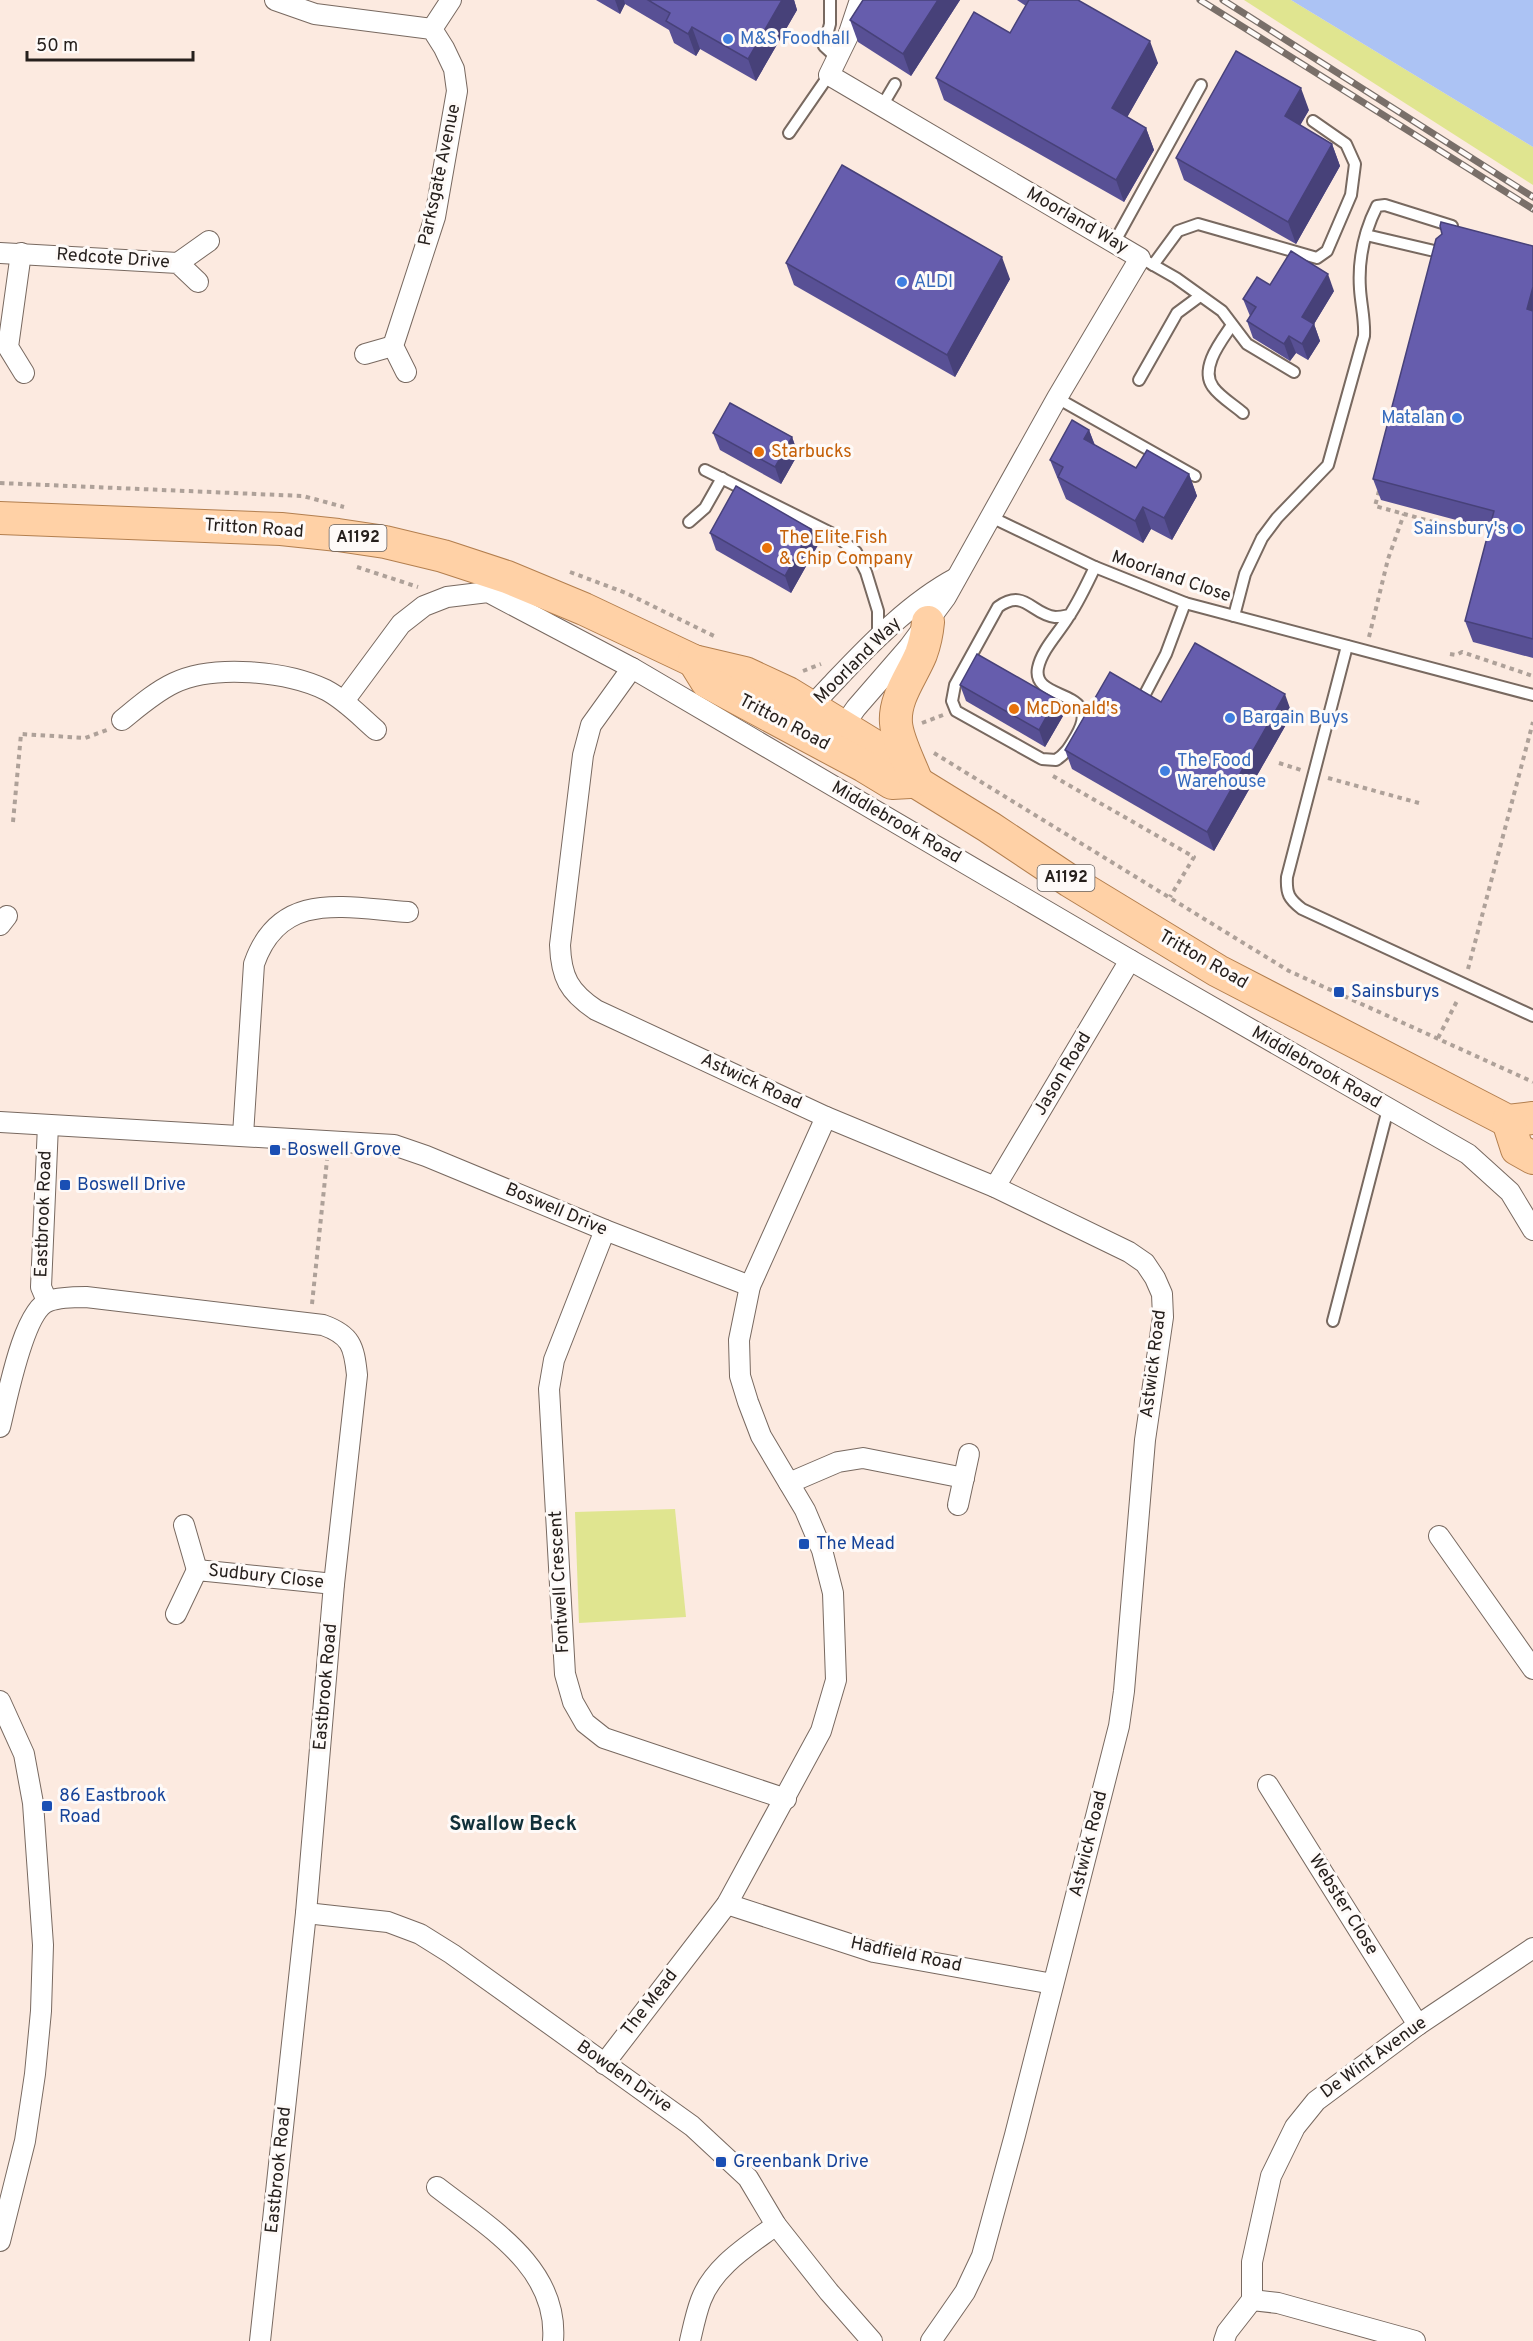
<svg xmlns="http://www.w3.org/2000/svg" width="1533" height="2341" viewBox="0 0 1533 2341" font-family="Overpass,sans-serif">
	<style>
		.green { fill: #e0e590 }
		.water { fill: #acc3f4 }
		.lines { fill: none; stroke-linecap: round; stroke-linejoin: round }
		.service-casing { stroke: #786960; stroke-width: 14 }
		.minor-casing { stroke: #786960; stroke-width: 22 }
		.primary-casing { stroke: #b37f4f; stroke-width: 34 }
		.path { stroke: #aea199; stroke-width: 4; stroke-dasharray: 4.5 4.5; stroke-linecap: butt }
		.service { stroke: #fff; stroke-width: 10 }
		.minor { stroke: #fff; stroke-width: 20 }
		.primary { stroke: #ffd1a6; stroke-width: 32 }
		.rail-casing { stroke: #796f69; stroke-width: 7 }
		.rail { stroke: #fefaf8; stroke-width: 4.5; stroke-dasharray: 14; stroke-linecap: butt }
		.wall { fill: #585095 }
		.shaded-wall { fill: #474179 }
		.building { fill: #665dad; stroke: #474179; stroke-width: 1.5 }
		.shop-dot { fill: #3f7fe0; stroke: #fefaf8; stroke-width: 2 }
		.food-dot { fill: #e8710a; stroke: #fefaf8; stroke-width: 2 }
		.transit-dot { fill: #1a4fb4; stroke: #fefaf8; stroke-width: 2 }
		.labels { text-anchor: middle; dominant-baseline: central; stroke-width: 6; stroke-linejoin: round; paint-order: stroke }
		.shield { fill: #fefaf8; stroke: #67615f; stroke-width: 1.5 }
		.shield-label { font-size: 16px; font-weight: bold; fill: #26201d }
		.shop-label { font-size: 18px; fill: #366cbe; stroke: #fefaf8; text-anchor: start }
		.street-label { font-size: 18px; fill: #26201d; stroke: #fefaf8 }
		.food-label { font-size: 18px; fill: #c56008; stroke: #fefaf8; text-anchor: start }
		.transit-label { font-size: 18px; fill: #164399; stroke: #fefaf8; text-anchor: start }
		.neighbourhood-label { font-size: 20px; font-weight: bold; fill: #113039; stroke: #fefaf8 }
	</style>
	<rect width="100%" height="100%" fill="#fceae0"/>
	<g class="green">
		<polygon points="1244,0 1291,0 1533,147 1533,185"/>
		<polygon points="675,1509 686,1617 579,1623 575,1512"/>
	</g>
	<polygon class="water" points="1291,0 1533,0 1533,147"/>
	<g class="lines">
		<g class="service-casing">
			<g id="service">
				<polyline points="830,0 830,24 824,46 838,59"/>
				<polyline points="882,106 895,84"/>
				<polyline points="789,133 829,75"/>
				<polyline points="1366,235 1443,253"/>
				<polyline points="1114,243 1201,85"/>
				<polyline points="1148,262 1176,278 1222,311 1247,344 1294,372"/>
				<polyline points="1153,265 1178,231 1198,224 1317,258 1327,251 1351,195 1355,164 1346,144 1313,121"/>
				<path d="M1232,325C1222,340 1199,368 1213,387C1220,397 1234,405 1243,413"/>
				<polyline points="1139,380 1177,313 1200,296"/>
				<polyline points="1057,398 1195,476"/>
				<polyline points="705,470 835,535 856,552 866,572 878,611 878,636"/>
				<polyline points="991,517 1095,567 1185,603 1533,695"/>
				<polyline points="689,522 705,508 722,478"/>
				<path d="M1070,615C1065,616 1060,617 1055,617C1031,614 1025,588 998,607L955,685L952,701L956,711L1042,759L1056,760C1066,754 1070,746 1076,736C1105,687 1031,703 1038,668C1042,649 1059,633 1069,616C1079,601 1087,584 1095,567"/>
				<path d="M1234,616L1245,574L1262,538L1277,518L1328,465L1364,336C1365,320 1361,305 1360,289C1358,260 1364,232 1377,206L1385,205L1452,226"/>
				<path d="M1347,646L1287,877C1286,894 1289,899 1302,909L1533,1016"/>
				<polyline points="1144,696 1166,654 1185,603"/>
				<polyline points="1333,1321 1388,1109"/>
			</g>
		</g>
		<g class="minor-casing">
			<g id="minor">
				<polyline points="275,0 315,14 432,29 444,48 454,69 457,91 435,217 393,346 406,372"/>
				<polyline points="432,29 451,0"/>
				<polyline points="0,253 178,263 198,282"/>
				<polyline points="21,253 8,347 24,373"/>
				<polyline points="178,263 209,241"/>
				<polyline points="365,354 393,346"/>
				<path d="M632,668L591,725L583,755L560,945C561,977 569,992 596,1010L826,1117L995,1187L1129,1252L1145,1263L1155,1278L1162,1294L1163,1317L1145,1440L1124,1691L1119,1726L1015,2135L982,2256L965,2292L931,2341"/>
				<polyline points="344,701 401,624 424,606 447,597 488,592 632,668 1130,960 1468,1154 1510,1192 1533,1230"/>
				<path d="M806,715C814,702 826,691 836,680C871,643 911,602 956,578"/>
				<path d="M122,720C138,707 155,692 174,683C214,664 287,671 326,690C345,700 360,716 376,730"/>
				<polyline points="837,735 856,708 909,647 946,597 1057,398 1140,258 829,75 848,36 860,0"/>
				<polyline points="0,925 7,916"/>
				<polyline points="0,1122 394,1145 426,1156 605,1230 750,1286"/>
				<path d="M243,1135L254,964C280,889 346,908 408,912"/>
				<polyline points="995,1187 1130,960"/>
				<polyline points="605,1230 554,1360 549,1389 565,1674 573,1702 585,1723 604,1738 786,1799"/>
				<polyline points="47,1301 41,1287 48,1125"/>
				<path d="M0,1427C7,1400 23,1310 49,1301C60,1297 74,1297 86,1297L323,1325C351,1335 354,1346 357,1375L334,1584L306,1913L260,2341"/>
				<polyline points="789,1483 838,1462 863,1458 964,1478"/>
				<polyline points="958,1505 969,1454"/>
				<polyline points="184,1525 197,1570"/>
				<polyline points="1439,1536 1533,1669"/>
				<polyline points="176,1614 197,1570 334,1584"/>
				<polyline points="0,1701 24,1754 33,1803 43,1945 41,2011 35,2074 25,2141 0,2241"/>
				<polyline points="1268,1785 1418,2025"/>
				<polyline points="727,1904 874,1952 1053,1984"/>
				<polyline points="306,1913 388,1922 420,1934 452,1954 692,2126 748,2178 776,2225 829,2292 872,2341"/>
				<polyline points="604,2064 727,1904 821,1731 836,1680 833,1593 822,1550 805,1510 761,1436 748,1402 740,1376 739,1340 750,1286 826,1117"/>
				<path d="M437,2187C487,2226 559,2267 553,2341"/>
				<polyline points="1252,2300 1278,2303 1415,2341"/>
				<path d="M690,2341C693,2328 696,2313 701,2300C714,2266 748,2246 776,2225"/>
				<polyline points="1224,2341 1227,2332 1252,2300 1252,2262 1271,2176 1295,2127 1316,2101 1418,2025 1533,1948"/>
			</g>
		</g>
		<g class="primary-casing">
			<g id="primary">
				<polyline points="0,518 281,529 338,535 385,542 443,556 507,577 584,609 694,661 745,673 788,693 881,750 916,782 989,827 1070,881 1218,971 1508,1121 1533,1118"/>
				<polyline points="694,661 707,682 864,766 892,783 910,782"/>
				<path d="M916,780C910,764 897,739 896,723C894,698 912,676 921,654C925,643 927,633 928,622"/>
				<polyline points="1508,1121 1517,1149 1533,1158"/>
			</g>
		</g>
		<g class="path">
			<polyline points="0,483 303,496 344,507"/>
			<polyline points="1379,491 1375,506 1477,534"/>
			<polyline points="357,567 418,587"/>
			<polyline points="570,572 626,593 714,636"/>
			<polyline points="1369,637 1388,559 1404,514"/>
			<polyline points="1450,654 1456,655 1462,652 1533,676"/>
			<polyline points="803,671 821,664"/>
			<polyline points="922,723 943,715"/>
			<polyline points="934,753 1289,971 1533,1082"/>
			<polyline points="1279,763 1301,770"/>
			<polyline points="1053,776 1194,857 1170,897"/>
			<polyline points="1328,778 1419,803"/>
			<polyline points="13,822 21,734 85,738 107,730"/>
			<polyline points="1468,969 1533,722"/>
			<polyline points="1438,1038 1458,999"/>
			<polyline points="312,1304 327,1160"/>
		</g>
		<use href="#service" class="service"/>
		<use href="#minor" class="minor"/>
		<use href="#primary" class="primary"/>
		<g class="rail-casing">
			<g id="rail">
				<polyline points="1200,0 1533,209"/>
				<polyline points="1223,0 1533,197"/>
			</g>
		</g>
		<use href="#rail" class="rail"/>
	</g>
	<g class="wall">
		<polygon points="596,0 794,0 797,10 756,81 700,49 696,56 674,43 669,30 625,4 620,14"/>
		<polygon points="863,0 960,0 911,76 858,42 850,20"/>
		<polygon points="1017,0 1078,0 1158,63 1127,117 1146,128 1154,150 1124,202 944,100 936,78 1010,33 1026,6"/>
		<polygon points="1309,110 1300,125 1332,144 1340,166 1296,244 1184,180 1176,158"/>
		<polygon points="1533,246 1533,658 1473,642 1465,621 1490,529 1381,500 1373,479"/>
		<polygon points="786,263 1010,279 955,377 794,285"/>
		<polygon points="1270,285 1334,291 1314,324 1320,341 1308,360 1296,353 1290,361 1253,338 1247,321 1250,316 1243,299"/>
		<polygon points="1089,430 1095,445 1136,468 1189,474 1197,496 1172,540 1151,529 1143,543 1066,499 1050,460"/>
		<polygon points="713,433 792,437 798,454 781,484 720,450"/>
		<polygon points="811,529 818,545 791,593 716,550 710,533"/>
		<polygon points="960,685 1063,716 1045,747 966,701"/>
		<polygon points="1292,714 1214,851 1072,769 1065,750"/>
	</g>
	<g class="shaded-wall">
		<polygon points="615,0 624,0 625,4 620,14"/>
		<polygon points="782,0 794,0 797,10 756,81 748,59"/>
		<polygon points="938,0 960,0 911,76 903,54"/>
		<polygon points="692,27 700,49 696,56 688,34"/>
		<polygon points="1150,41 1158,63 1120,130 1112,108"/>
		<polygon points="1301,88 1309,110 1293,138 1285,116"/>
		<polygon points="1146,128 1154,150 1124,202 1116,180"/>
		<polygon points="1332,144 1340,166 1296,244 1288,222"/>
		<polygon points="1002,257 1010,279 955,377 947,355"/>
		<polygon points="1328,274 1334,291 1308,334 1302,317"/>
		<polygon points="1533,287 1533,326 1527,309"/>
		<polygon points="1314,324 1320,341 1308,360 1302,344"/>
		<polygon points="1289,336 1296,353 1290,361 1284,344"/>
		<polygon points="1089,430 1097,452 1084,439"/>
		<polygon points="792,437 798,454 781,484 775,467"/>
		<polygon points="1189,474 1197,496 1172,540 1164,518"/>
		<polygon points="1143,507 1151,529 1143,543 1135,521"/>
		<polygon points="811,529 818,545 791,593 785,576"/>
		<polygon points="1285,694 1292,714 1214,851 1207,832"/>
		<polygon points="1056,699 1063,716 1045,747 1039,730"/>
	</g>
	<g class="building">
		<polygon points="648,0 782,0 748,59 692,27 688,34 666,21 670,13"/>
		<polygon points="863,0 938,0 903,54 850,20"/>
		<polygon points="1029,0 1078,0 1150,41 1112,108 1146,128 1116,180 936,78 974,12 1010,33"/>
		<polygon points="1236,51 1301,88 1285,116 1332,144 1288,222 1176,158"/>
		<polygon points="842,165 1002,257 947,355 786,263"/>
		<polygon points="1441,222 1533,246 1533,287 1527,309 1533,311 1533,639 1465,621 1494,511 1373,479 1436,239 1442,234 1440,226"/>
		<polygon points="1291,251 1328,274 1302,317 1314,324 1302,344 1289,336 1284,344 1247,321 1256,307 1243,299 1257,277 1270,285"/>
		<polygon points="730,403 792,437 775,467 713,433"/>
		<polygon points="1072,420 1089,430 1084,439 1136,468 1147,450 1189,474 1164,518 1143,507 1135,521 1058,477 1063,467 1050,460"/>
		<polygon points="736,486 811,529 785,576 710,533"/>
		<polygon points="1195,643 1285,694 1207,832 1065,750 1110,672 1161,702"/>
		<polygon points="977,654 1056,699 1039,730 960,685"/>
	</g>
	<g class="shop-dot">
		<circle cx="728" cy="39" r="6"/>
		<circle cx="902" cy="282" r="6"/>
		<circle cx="1457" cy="418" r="6"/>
		<circle cx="1518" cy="529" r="6"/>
		<circle cx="1230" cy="718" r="6"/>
		<circle cx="1165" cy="771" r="6"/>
	</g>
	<g class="food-dot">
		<circle cx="759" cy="452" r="6"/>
		<circle cx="767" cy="548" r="6"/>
		<circle cx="1014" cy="709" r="6"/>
	</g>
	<g class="transit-dot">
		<rect x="1333" y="986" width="12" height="12" rx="3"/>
		<rect x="269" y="1144" width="12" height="12" rx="3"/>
		<rect x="59" y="1179" width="12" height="12" rx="3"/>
		<rect x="798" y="1538" width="12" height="12" rx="3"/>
		<rect x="41" y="1800" width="12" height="12" rx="3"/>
		<rect x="715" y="2156" width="12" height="12" rx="3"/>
	</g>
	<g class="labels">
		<g class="shield">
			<rect x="329.5" y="525" width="57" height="26" rx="4.5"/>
			<rect x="1037.5" y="865" width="57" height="26" rx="4.5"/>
		</g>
		<g class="shield-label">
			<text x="358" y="538">A1192</text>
			<text x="1066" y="878">A1192</text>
		</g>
		<g class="shop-label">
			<text x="740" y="39">M&amp;S Foodhall</text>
			<text x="914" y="282">ALDI</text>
			<text x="1445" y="418" text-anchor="end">Matalan</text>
			<text x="1506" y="529" text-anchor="end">Sainsbury's</text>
			<text x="1242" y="718">Bargain Buys</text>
			<text x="1177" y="761">The Food<tspan x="1177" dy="21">Warehouse</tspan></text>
		</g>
		<g class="street-label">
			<text transform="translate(440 175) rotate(-78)">Parksgate Avenue</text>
			<text transform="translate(1077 221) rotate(30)">Moorland Way</text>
			<text transform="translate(113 259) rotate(4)">Redcote Drive</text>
			<text transform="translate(254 529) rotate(4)">Tritton Road</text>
			<text transform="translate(1171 577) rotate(19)">Moorland Close</text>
			<text transform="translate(858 661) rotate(-45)">Moorland Way</text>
			<text transform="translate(784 723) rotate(28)">Tritton Road</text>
			<text transform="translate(896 823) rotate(30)">Middlebrook Road</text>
			<text transform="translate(1203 960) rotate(30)">Tritton Road</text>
			<text transform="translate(1316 1068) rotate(30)">Middlebrook Road</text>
			<text transform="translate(1063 1074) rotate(-59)">Jason Road</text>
			<text transform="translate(751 1082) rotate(25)">Astwick Road</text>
			<text transform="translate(556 1210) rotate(23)">Boswell Drive</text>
			<text transform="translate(44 1214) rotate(-88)">Eastbrook Road</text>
			<text transform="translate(1154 1364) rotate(-83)">Astwick Road</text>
			<text transform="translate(266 1577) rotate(6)">Sudbury Close</text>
			<text transform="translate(560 1582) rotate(-93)">Fontwell Crescent</text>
			<text transform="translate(326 1687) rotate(-85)">Eastbrook Road</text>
			<text transform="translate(1089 1844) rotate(-76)">Astwick Road</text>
			<text transform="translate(1343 1905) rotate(58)">Webster Close</text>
			<text transform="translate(906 1955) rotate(12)">Hadfield Road</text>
			<text transform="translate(650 2003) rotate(-52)">The Mead</text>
			<text transform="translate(1374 2058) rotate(-36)">De Wint Avenue</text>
			<text transform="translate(624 2077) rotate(35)">Bowden Drive</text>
			<text transform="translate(279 2170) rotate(-84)">Eastbrook Road</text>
		</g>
		<g class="food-label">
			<text x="771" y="452">Starbucks</text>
			<text x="779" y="538">The Elite Fish<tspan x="779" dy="21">&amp; Chip Company</tspan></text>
			<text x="1026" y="709">McDonald's</text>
		</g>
		<g class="transit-label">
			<text x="1351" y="992">Sainsburys</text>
			<text x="287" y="1150">Boswell Grove</text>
			<text x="77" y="1185">Boswell Drive</text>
			<text x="816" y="1544">The Mead</text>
			<text x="59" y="1796">86 Eastbrook<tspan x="59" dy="21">Road</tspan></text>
			<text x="733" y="2162">Greenbank Drive</text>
		</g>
		<g class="neighbourhood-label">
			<text x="513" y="1825">Swallow Beck</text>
		</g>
	</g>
	<path d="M27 51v9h166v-9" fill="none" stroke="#26201d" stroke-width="3"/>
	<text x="36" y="51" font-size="18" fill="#26201d" stroke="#fefaf8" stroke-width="4.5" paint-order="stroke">50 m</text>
</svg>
